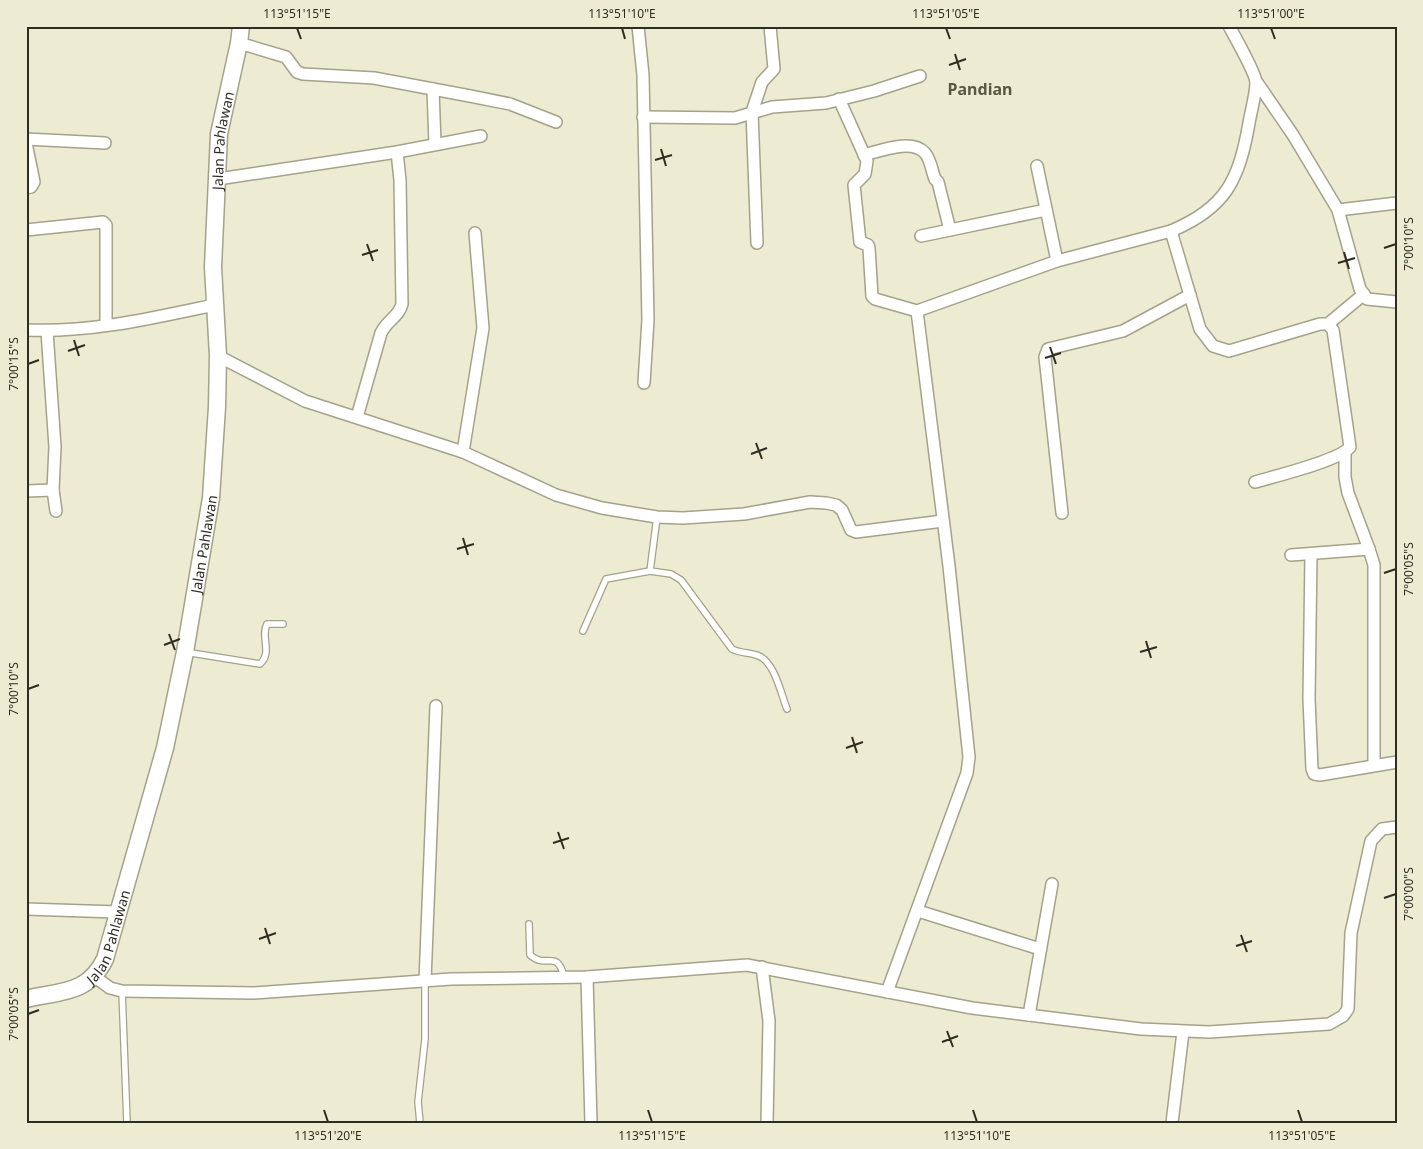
<svg xmlns="http://www.w3.org/2000/svg" width="1423" height="1149" viewBox="0 0 1423 1149" font-family="'Noto Sans',sans-serif">
	<style>
		.lines { fill: none; stroke-linecap: round; stroke-linejoin: round }
		.lane-casing { stroke: #a4a28a; stroke-width: 8 }
		.street-casing { stroke: #a4a28a; stroke-width: 14 }
		.secondary-casing { stroke: #a4a28a; stroke-width: 19 }
		.lane { stroke: #fff; stroke-width: 5.5 }
		.street { stroke: #fff; stroke-width: 11 }
		.secondary { stroke: #fff; stroke-width: 16 }
		.ticks { fill: none; stroke: #2e2d23; stroke-width: 2 }
		.labels { text-anchor: middle; dominant-baseline: central; stroke-width: 4.5; stroke-linejoin: round; paint-order: stroke }
		.street-label { font-size: 14px; fill: #2e2d23; stroke: #edebd1 }
		.quarter-label { font-size: 16px; font-weight: bold; fill: #5a5842; stroke: #edebd1 }
		.neatline { fill: none; stroke: #2e2d23; stroke-width: 2 }
		.ticks-label { font-size: 12px; text-anchor: middle; fill: #2e2d23 }
	</style>
	<rect width="100%" height="100%" fill="#edebd1"/>
	<g class="lines">
		<g class="lane-casing">
			<g id="lane">
				<path d="M657,517L650,571L671,574L681,580L732,649C742,654 750,652 759,656C775,663 781,694 787,709"/>
				<polyline points="583,631 606,579 650,571"/>
				<path d="M185,652L260,664C273,652 260,637 267,624H283"/>
				<path d="M529,924L530,955C547,970 556,948 564,976"/>
				<polyline points="122,991 127,1123"/>
				<polyline points="420,1123 418,1102 425,1039 425,981"/>
			</g>
		</g>
		<g class="street-casing">
			<g id="street">
				<polyline points="638,26 643,75 648,320 644,383"/>
				<polyline points="239,43 286,57 297,72 303,74 374,78 470,96 510,104 556,122"/>
				<polyline points="1256,81 1293,135 1338,210 1360,289 1367,299 1397,302"/>
				<polyline points="433,89 435,144"/>
				<path d="M839,99L867,161L865,174L854,185L860,242L868,245L869,248L872,296L875,299L917,311L1057,261L1171,231C1226,208 1239,180 1249,123C1251,111 1256,94 1256,82C1255,72 1235,37 1229,26"/>
				<polyline points="643,117 735,118 772,107 826,103 874,91 920,76"/>
				<polyline points="26,139 105,143"/>
				<polyline points="26,143 34,182 31,187 26,188"/>
				<path d="M864,155C880,151 912,138 925,153C931,160 932,172 935,179L938,182L950,230"/>
				<polyline points="1037,166 1057,261"/>
				<polyline points="218,179 397,152 481,136"/>
				<polyline points="1338,210 1397,203"/>
				<polyline points="26,230 103,222 106,225 106,325"/>
				<path d="M1171,231L1200,329L1213,346L1229,351L1320,324H1328L1333,330L1350,447C1339,461 1275,476 1255,482"/>
				<polyline points="921,236 1046,210"/>
				<polyline points="757,243 752,112 762,82 774,69 770,26"/>
				<polyline points="1328,324 1364,294"/>
				<path d="M26,330C90,333 153,318 214,305"/>
				<polyline points="47,331 55,447 53,490 56,511"/>
				<polyline points="218,356 305,401 463,452 556,495 602,508 657,517 683,518 744,514 810,502 826,503 836,505 842,510 851,530 856,532 943,521"/>
				<path d="M357,417L381,333C387,320 399,317 402,304L400,180L397,152"/>
				<polyline points="463,452 483,328 475,233"/>
				<polyline points="1345,453 1345,477 1348,493 1369,549"/>
				<polyline points="26,491 53,490"/>
				<polyline points="1062,513 1045,357 1048,349 1123,331 1190,295"/>
				<polyline points="1311,554 1309,699 1312,769 1314,774 1320,775 1397,762"/>
				<polyline points="1291,555 1369,549 1374,565 1374,765"/>
				<polyline points="26,909 117,912"/>
				<polyline points="918,911 1040,949"/>
				<polyline points="762,967 769,1021 767,1123"/>
				<polyline points="95,977 110,988 122,991 254,993 451,979 587,977 747,965 972,1008 1141,1029 1209,1032 1329,1024 1343,1016 1348,1009 1351,933 1371,841 1382,829 1397,827"/>
				<polyline points="587,977 591,1123"/>
				<polyline points="425,981 436,706"/>
				<polyline points="887,992 967,773 969,757 949,566 917,311"/>
				<polyline points="1029,1015 1052,884"/>
				<polyline points="1172,1123 1183,1032"/>
			</g>
		</g>
		<g class="secondary-casing">
			<g id="secondary">
				<path id="s1" d="M26,999C61,991 88,994 105,959L165,748L185,652L211,498L217,407L218,356L213,267L219,134L239,43L241,26"/>
			</g>
		</g>
		<use href="#lane" class="lane"/>
		<use href="#street" class="street"/>
		<use href="#secondary" class="secondary"/>
	</g>
	<path class="ticks" d="M297,28L301,39M622,28L625,39M946,28L950,39M1271,28L1275,39M955,54L960,70M949,65L966,59M661,149L666,166M655,160L672,155M367,244L373,261M1384,248L1396,244M1344,252L1349,269M362,255L378,250M1338,263L1355,258M74,340L79,356M1050,347L1056,364M68,351L85,345M1045,358L1061,353M28,364L39,360M756,443L762,459M751,454L767,448M463,538L468,555M457,549L474,544M1384,573L1396,569M169,634L175,650M1146,641L1151,658M164,645L180,639M1140,652L1157,647M28,689L39,685M852,737L857,753M846,748L863,742M558,832L564,849M553,843L569,838M1384,898L1396,894M265,928L270,944M1241,935L1247,952M259,939L276,933M1236,946L1252,941M28,1014L39,1010M947,1031L953,1047M942,1042L958,1036M324,1110L328,1122M648,1110L652,1122M973,1110L977,1122M1298,1110L1302,1122"/>
	<g class="labels">
		<g class="street-label">
			<text stroke="none"><textPath href="#s1" startOffset="925">Jalan Pahlawan</textPath></text>
			<text stroke="none"><textPath href="#s1" startOffset="520">Jalan Pahlawan</textPath></text>
			<text stroke="none"><textPath href="#s1" startOffset="115">Jalan Pahlawan</textPath></text>
		</g>
		<g class="quarter-label">
			<text x="980" y="89">Pandian</text>
		</g>
	</g>
	<rect width="1423" height="1149" fill="none" stroke="#edebd1" stroke-width="55"/>
	<rect x="28" y="28" width="1368" height="1094" class="neatline"/>
	<g class="ticks-label">
		<text x="297" y="18">113°51'15"E</text>
		<text x="622" y="18">113°51'10"E</text>
		<text x="946" y="18">113°51'05"E</text>
		<text x="1271" y="18">113°51'00"E</text>
		<text transform="translate(1409 244) rotate(-90)" y="4">7°00'10"S</text>
		<text transform="translate(14 364) rotate(-90)" y="4">7°00'15"S</text>
		<text transform="translate(1409 569) rotate(-90)" y="4">7°00'05"S</text>
		<text transform="translate(14 689) rotate(-90)" y="4">7°00'10"S</text>
		<text transform="translate(1409 894) rotate(-90)" y="4">7°00'00"S</text>
		<text transform="translate(14 1014) rotate(-90)" y="4">7°00'05"S</text>
		<text x="328" y="1140">113°51'20"E</text>
		<text x="652" y="1140">113°51'15"E</text>
		<text x="977" y="1140">113°51'10"E</text>
		<text x="1302" y="1140">113°51'05"E</text>
	</g>
</svg>
